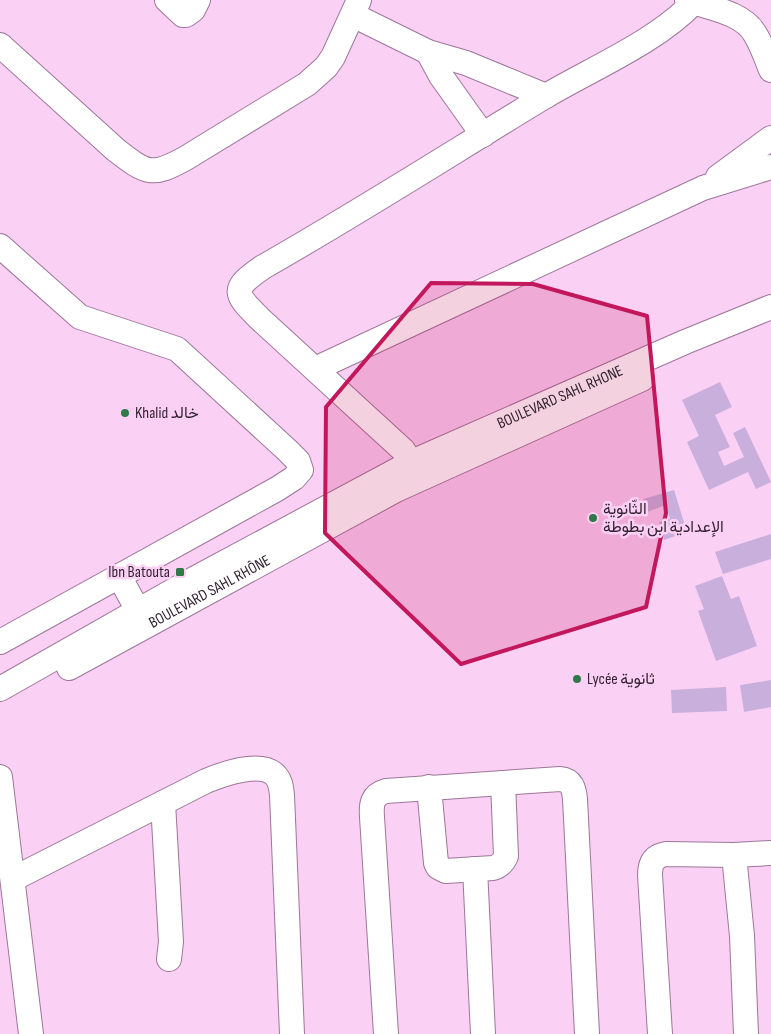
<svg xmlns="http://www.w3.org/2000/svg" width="771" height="1034" viewBox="0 0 771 1034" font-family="'Sofia Sans Condensed',Vazirmatn,sans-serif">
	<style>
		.building { fill: #c9afdc }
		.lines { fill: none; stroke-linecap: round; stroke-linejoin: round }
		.minor-casing { stroke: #9d7698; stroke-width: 26 }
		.minor { stroke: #fff; stroke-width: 24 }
		.marked { fill: #c2185b; fill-opacity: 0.2; stroke: #c2185b; stroke-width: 4; stroke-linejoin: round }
		.poi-dot { fill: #307946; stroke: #fbd0f5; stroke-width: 2 }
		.labels { text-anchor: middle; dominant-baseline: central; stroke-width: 5; stroke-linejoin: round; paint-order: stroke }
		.street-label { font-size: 16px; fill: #342432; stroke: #fbd0f5 }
		.poi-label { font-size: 16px; fill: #342432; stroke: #fbd0f5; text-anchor: start }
	</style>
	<rect width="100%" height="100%" fill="#fbd0f5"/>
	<g class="building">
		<polygon points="720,382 732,407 715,415 730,447 718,452 724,466 744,457 733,433 745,427 771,482 756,489 748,472 709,490 687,442 699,436 682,400"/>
		<polygon points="674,490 687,532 664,540 659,522 670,519 666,505 647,512 643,499"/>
		<polygon points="771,534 771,559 723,574 715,552"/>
		<polygon points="722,576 731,599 739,596 757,646 716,661 698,611 704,609 695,586"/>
		<polygon points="771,680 771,707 744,712 740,685"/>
		<polygon points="726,687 727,711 672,713 671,690"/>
	</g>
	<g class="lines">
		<g class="minor-casing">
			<g id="minor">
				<polyline points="167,0 183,15 186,15 193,10 198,0"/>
				<path d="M687,0C708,8 743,12 755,34C762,45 766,58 771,70"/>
				<polyline points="353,15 428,52 466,63 546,96"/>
				<path d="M0,45L116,150C147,174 152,177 186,158L307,84L326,67L333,57L359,0"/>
				<polyline points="428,52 441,76 483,135"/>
				<polyline points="718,177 771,138"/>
				<polyline points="0,246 80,317 177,349 287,450 298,461 301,470 294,478 277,489 0,642"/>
				<polyline points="315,369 703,188 771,167"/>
				<path d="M419,475L403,450L259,318C234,293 231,289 263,267C358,213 450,154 544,97C591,69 656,42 693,3"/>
				<polyline points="119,576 146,625"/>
				<path id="s1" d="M69,668L396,490L642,379"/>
				<path id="s2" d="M0,689L192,580L412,462L685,342L771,307"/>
				<polyline points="0,777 31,1034"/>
				<path d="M429,787L436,863L438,867L446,871L493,868C500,866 503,863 506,856L503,783"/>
				<polyline points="163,803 171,942 169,959"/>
				<polyline points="734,855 742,936 746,1034"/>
				<polyline points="475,869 483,1034"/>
				<path d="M13,879L206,781C223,774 262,760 276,776C281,782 281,788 282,795L292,1034"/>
				<path d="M386,1034L372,817C371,804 372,795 386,791L560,779C572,780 574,789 575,799L587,1034"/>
				<path d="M660,1034L650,875C650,863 654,856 666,854L734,855L771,853"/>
			</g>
		</g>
		<use href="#minor" class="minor"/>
	</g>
	<path class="marked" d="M431,283L533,284L647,316L666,513L646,607L461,664L325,533L326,407Z"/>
	<g class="poi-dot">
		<circle cx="125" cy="413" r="5"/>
		<circle cx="593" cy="518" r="5"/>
		<rect x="175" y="567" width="10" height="10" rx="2.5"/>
		<circle cx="577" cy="679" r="5"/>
	</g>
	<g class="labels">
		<g class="street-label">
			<text stroke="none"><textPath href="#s2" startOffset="632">BOULEVARD SAHL RHONE</textPath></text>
			<text stroke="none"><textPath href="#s1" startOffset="160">BOULEVARD SAHL RHÔNE</textPath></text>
		</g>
		<g class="poi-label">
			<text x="135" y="413">Khalid خالد</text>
			<text x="603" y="509">الثّانوية<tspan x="603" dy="18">الإعدادية ابن بطوطة</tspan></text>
			<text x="170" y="572" text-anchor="end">Ibn Batouta</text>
			<text x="587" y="679">Lycée ثانوية</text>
		</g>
	</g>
</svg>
